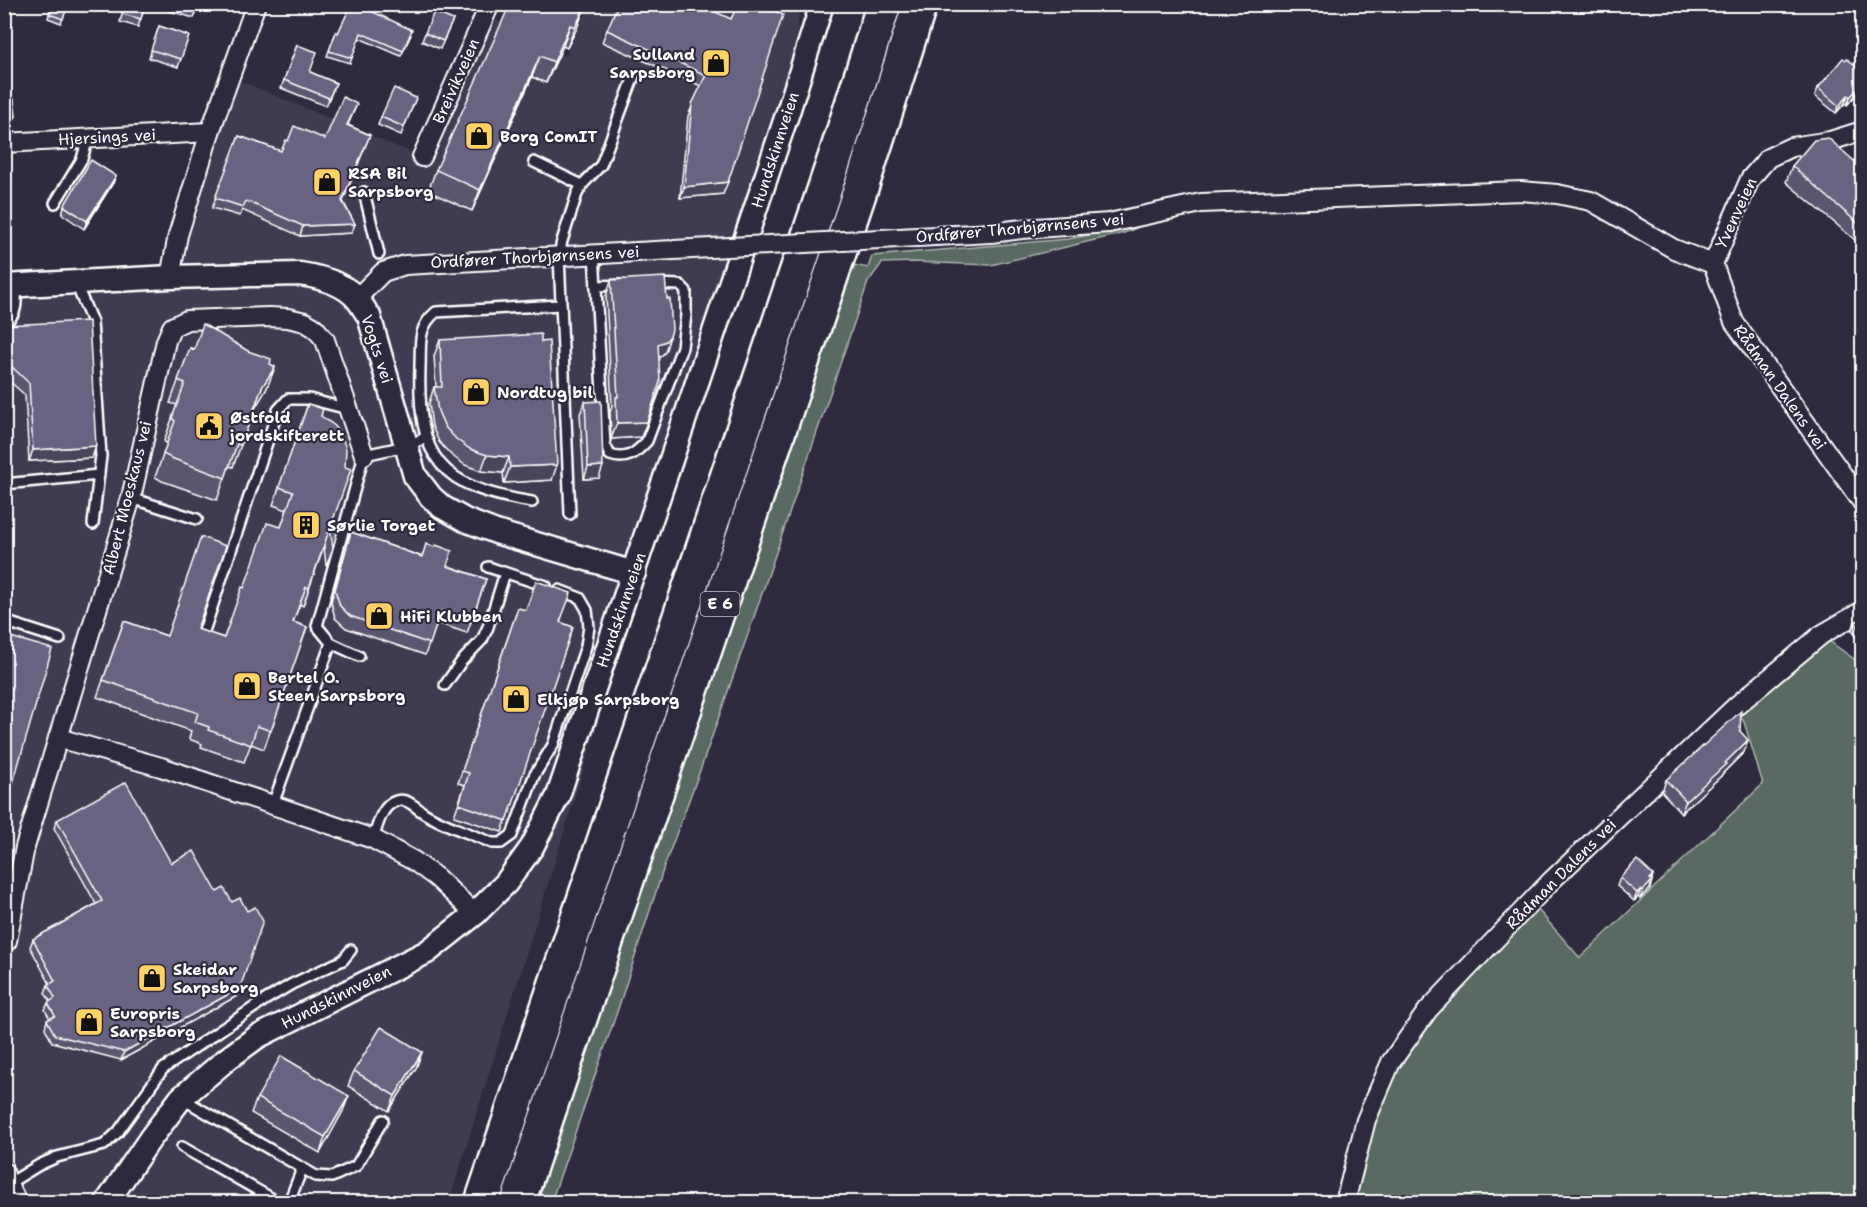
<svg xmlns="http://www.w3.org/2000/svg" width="1867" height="1207" viewBox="0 0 1867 1207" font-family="'Shantell Sans',sans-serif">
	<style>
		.built { fill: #413b51 }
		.green { fill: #586a62; stroke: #acb4b0; stroke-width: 1.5 }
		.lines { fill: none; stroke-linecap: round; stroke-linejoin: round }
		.service-casing { stroke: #fff; stroke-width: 14 }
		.minor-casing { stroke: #fff; stroke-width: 22 }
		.tertiary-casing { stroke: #fff; stroke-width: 27 }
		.motorway-casing { stroke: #fff; stroke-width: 38 }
		.service { stroke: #2f2a3d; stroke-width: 9 }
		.minor { stroke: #2f2a3d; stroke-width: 18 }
		.tertiary { stroke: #2f2a3d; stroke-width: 22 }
		.motorway { stroke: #2f2a3d; stroke-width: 33 }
		.minor-bridge-casing { stroke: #fff; stroke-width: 22; stroke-linecap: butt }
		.minor-bridge { stroke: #2f2a3d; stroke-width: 18 }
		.wall { fill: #5b546f; stroke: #fff; stroke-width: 1.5 }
		.shaded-wall { fill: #4a455a; stroke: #fff; stroke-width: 1.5 }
		.building { fill: #6a6281; stroke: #fff; stroke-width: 1.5 }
		.labels { text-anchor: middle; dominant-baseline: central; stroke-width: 4.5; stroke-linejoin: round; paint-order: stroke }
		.shield { fill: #2f2a3d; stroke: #c1bfc5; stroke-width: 1.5 }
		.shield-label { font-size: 15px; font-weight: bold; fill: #fff }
		.poi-label { font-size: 16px; font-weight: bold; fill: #fff; stroke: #2f2a3d; text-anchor: start }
		.street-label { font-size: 16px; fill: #fff; stroke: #2f2a3d }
	</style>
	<rect width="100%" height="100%" fill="#2f2a3d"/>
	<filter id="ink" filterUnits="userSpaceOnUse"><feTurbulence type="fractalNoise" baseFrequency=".0167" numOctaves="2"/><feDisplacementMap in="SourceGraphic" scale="12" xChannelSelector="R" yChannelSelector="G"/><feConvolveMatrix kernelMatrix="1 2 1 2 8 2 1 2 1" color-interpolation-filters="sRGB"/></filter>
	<g filter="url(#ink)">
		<polygon class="built" points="589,5 800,5 788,112 449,1202 5,1202 5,286 169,277 230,77 422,157 485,15 566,56"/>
		<g class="green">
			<polygon points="1144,225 1124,233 991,265 913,262 882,263 868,282 754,617 702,765 664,867 617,1012 551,1202 535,1202 854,265 868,268 872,256 1068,239"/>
			<polygon points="1821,635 1862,665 1862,1202 1345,1202 1391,1062 1531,902 1580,958 1763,784 1744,722 1735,707"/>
		</g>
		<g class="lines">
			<g class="service-casing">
				<g id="service">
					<polyline points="534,162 582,185"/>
					<polyline points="364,192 379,254"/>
					<polyline points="55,203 82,159 88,138"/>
					<path d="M594,253L605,445L610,455C627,461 636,453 647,441L682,347L686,315V291L680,285L656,284"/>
					<polyline points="76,284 92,322 101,456 93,524"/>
					<polyline points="596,286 621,285"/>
					<path d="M4,322C19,315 16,300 16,285"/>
					<polyline points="4,484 99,475"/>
					<polyline points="131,498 197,519"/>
					<path d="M532,502C440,487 417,460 420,367C421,343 417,328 436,312L561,305"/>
					<polyline points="570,514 559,255 562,241 577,194 582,185 601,165 634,76"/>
					<polyline points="488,567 546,586"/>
					<polyline points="4,621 60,639"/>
					<polyline points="200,643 278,410 288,399 309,399 348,409"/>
					<polyline points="359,656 331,643 317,626 364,455 406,446 425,438"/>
					<polyline points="445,685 461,662 482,640 488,627 505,573"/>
					<polyline points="273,804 331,643"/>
					<path d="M373,839C378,825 381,806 396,801C407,797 416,808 424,813C445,826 470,833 492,843H501L512,835L534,776L553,745L586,646L589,627L587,610L580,598L559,590"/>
					<polyline points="181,1098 316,1176 332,1177 356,1166 383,1120"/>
					<polyline points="182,1147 278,1202"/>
					<polyline points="8,1184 39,1165 57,1157 104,1145 118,1132 163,1069 265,1000 292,984 343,960 351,950"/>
					<polyline points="289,1202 302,1169"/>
				</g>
			</g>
			<g class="minor-casing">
				<g id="minor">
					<polyline points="4,143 210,132"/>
					<polyline points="422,157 490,4"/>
					<polyline points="991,233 1022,229 1109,223 1201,203 1521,191 1557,194 1591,201 1674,249 1713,264"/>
					<polyline points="1713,264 1734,322 1862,502"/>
					<polyline points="1713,264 1750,179 1768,158 1791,147 1830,141 1862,131"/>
					<polyline points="170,277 178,235 210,132 256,4"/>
					<polyline points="357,298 383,272 405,265 655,251"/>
					<polyline points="58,738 161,767 373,839 414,861 437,878 475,914"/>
					<polyline points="4,942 7,941 25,847 131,498 166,341 172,327 187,320 269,317 288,318 305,322 315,328 325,340 364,455"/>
					<polyline points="4,1172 8,1184 17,1202"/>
					<polyline points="1345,1202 1366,1120 1391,1062 1428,1010 1551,881 1735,707 1821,635 1862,611"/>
				</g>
			</g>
			<g class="tertiary-casing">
				<g id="tertiary">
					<path d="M4,286L170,277L300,274C320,277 345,283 358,300C362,305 365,311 369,316L415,476L431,497L442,507L465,520L496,532L634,573"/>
					<polyline points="107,1202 150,1139 181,1098 227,1059 257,1037 427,952 475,914 506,883 532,847 558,796 788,112 822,4"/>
				</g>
			</g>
			<g class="motorway-casing">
				<g id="motorway">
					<polyline points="482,1202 835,158 884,4"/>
					<polyline points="518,1202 867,170 920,4"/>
				</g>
			</g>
			<use href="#service" class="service"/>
			<use href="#minor" class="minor"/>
			<use href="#tertiary" class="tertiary"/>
			<use href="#motorway" class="motorway"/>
			<g class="minor-bridge-casing">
				<polyline id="minor-bridge" points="655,251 991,233"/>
			</g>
			<use href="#minor-bridge" class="minor-bridge"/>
		</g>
		<g class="wall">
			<polygon points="52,4 68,4 61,23 48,18"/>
			<polygon points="125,4 145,4 138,27 120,22"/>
			<polygon points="156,4 199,4 194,18 156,7"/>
			<polygon points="341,4 362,4 361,6 411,35 401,56 359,38 350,63 327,56 336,32 338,33 349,10 340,6"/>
			<polygon points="736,4 761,4 723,194 680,198 688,116 701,86 602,42 607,30 731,19 737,7 735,6"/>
			<polygon points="585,7 577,28 567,48 563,46 546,83 532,77 472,211 428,191 436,170"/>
			<polygon points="453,20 440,49 422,41 425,33"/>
			<polygon points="159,26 189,36 178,67 149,58"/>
			<polygon points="297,45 310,72 336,83 326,106 281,88"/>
			<polygon points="1863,71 1863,87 1847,105 1845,103 1836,113 1815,96 1818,88"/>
			<polygon points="416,98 401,135 378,125 381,117"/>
			<polygon points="357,104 348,125 370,135 343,201 355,224 351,233 300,236 242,210 240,216 212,208 239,136 281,151 288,141 325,139"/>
			<polygon points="1863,163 1863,231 1855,240 1786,182 1792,166 1860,166"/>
			<polygon points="113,183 84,229 62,214 64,206"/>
			<polygon points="611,280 670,336 665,352 659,357 641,437 611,439 610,412 612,406 606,296"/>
			<polygon points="4,325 92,458 29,461 25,395 7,379"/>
			<polygon points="440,340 552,480 504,483 503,473 481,471 465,465 451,455 439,442 432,426 429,403 434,387 436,387 434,356"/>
			<polygon points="190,348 270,364 275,367 266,390 254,409 233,467 229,466 217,500 162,481 155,477 167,444 164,441 177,405 170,403"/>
			<polygon points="585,402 599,478 584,479 580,414"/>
			<polygon points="308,404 321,416 333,520 333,548 326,566 324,546 303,606 300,604 293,622 307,627 264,749 251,744 244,762 201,747 202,744 189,739 191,731 97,697 124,621 167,636 197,629 224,638 244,588 281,527 287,510 273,505"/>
			<polygon points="351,532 486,579 467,633 437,623 425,655 346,628 335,618 331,602 346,544"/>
			<polygon points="518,608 573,627 502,832 454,816 465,785 458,783"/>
			<polygon points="1863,618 1863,637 1858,639 1852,630 1855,622"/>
			<polygon points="4,635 8,800 4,810"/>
			<polygon points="1740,731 1744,752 1723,773 1721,776 1681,813 1662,792 1666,780"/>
			<polygon points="57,820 237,996 121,1060 52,1042 45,1028 47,1020 50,1019 45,1010 48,1003 50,1001 45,993 48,985 50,984 30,947 33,939 96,904 54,828"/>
			<polygon points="1653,875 1650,889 1640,899 1638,897 1634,901 1617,886 1620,878"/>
			<polygon points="422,1052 416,1068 389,1111 348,1086 354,1071"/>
			<polygon points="257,1098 343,1111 320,1153 251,1113"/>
		</g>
		<g class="shaded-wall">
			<polygon points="585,7 577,28 567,48 575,27"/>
			<polygon points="570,25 563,46 546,83 554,62"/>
			<polygon points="540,56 532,77 472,211 480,190"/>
			<polygon points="1863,83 1863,87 1847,105 1850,97"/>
			<polygon points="1848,95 1845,103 1836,113 1839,106"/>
			<polygon points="16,116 14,120 4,121 4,117"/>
			<polygon points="116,176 113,183 84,229 87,221"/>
			<polygon points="12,181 9,189 4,196 4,193"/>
			<polygon points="728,182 723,194 680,198 684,187"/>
			<polygon points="1863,222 1863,231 1855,240 1860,225"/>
			<polygon points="355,224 351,233 300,236 303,226"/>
			<polygon points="670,336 665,352 660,357 652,360 658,344"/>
			<polygon points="4,367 12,367 7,379 4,379"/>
			<polygon points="275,367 266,390 254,410 262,387"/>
			<polygon points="647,422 641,437 611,439 617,423"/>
			<polygon points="96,446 92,458 29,461 33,450"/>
			<polygon points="487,455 509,457 503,473 481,471"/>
			<polygon points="557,465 552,480 504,483 510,467"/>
			<polygon points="603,466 599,478 584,479 588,467"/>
			<polygon points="1863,631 1863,637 1858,639 1861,632"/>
			<polygon points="1748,740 1744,752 1723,773 1721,776 1681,813 1686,801"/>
			<polygon points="1653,875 1650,889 1640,899 1643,891 1650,879"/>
			<polygon points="1641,889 1638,897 1634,901 1637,893"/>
			<polygon points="240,988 237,996 121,1060 124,1052"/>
			<polygon points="422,1052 416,1068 389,1111 395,1096"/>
			<polygon points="349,1096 343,1111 320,1153 325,1137"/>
		</g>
		<g class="building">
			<polygon points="52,4 68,4 63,19 49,14"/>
			<polygon points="125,4 145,4 141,19 122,14"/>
			<polygon points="174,4 199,4 196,11"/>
			<polygon points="350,4 361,4 360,6 412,30 403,51 361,33 352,58 329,51 336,32 338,33 351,5"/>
			<polygon points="510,4 581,4 585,7 575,27 570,25 554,62 540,56 480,190 436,170"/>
			<polygon points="618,4 698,4 731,19 738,4 761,4 783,15 728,182 684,187 692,104 706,75 607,30"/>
			<polygon points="434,12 453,20 443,41 425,33"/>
			<polygon points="159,26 189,36 181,59 151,50"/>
			<polygon points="297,45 317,52 310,72 336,83 329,98 284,80"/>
			<polygon points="1843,58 1846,60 1847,59 1863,71 1863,83 1850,97 1848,95 1839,106 1818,88"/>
			<polygon points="394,88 416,98 404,127 381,117"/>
			<polygon points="343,97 357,104 347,125 370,135 342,201 355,224 303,226 246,201 243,207 215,198 239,136 281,151 286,140 288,141 294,126 325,139"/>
			<polygon points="14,99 16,116 4,117 4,100"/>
			<polygon points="1828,138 1860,166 1863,163 1863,222 1860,225 1792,166 1814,140"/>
			<polygon points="91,160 116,176 87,221 64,206"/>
			<polygon points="4,176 12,181 4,193"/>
			<polygon points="665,277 667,299 670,299 672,330 670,336 666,341 658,344 660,382 647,422 617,423 616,397 618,397 611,280"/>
			<polygon points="89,321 96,446 33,450 29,383 12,367 4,367 4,325"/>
			<polygon points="203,324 248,351 271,359 270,364 275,367 262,387 241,445 237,444 225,478 171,458 163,454 175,421 172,418 185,383 178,380 190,348 194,350"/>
			<polygon points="541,334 541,342 549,341 557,465 510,467 509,457 487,455 470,449 456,439 445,427 438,411 434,387 442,387 440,340"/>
			<polygon points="601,401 603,466 588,467 585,402"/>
			<polygon points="308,404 323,409 321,416 335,426 342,437 346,449 345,467 351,469 333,520 340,522 333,548 330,528 309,588 306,587 293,622 307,627 271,731 257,726 251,745 208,730 209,727 195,722 198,713 103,680 124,621 167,636 201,537 226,546 197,629 224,638 242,587 244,588 267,523 281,527 293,492 279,487"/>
			<polygon points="351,532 422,557 426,544 435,547 436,545 452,551 447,566 486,579 471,622 441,611 430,644 350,616 340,606 335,590"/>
			<polygon points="536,581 571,593 560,622 573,627 507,821 459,804 469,773 462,771 518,608 526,610"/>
			<polygon points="1863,618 1863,631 1861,632 1855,622"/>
			<polygon points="4,635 52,649 8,800 4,799"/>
			<polygon points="1741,711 1740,731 1748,740 1725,763 1726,764 1686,801 1666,780"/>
			<polygon points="126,782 171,863 194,851 217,892 224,888 232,902 240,898 247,911 255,907 263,921 240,988 124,1052 55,1035 47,1020 55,1016 48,1003 55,998 48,985 55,981 33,939 102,901 57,820"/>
			<polygon points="1637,860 1653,875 1650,879 1652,881 1643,891 1641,889 1637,893 1620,878"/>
			<polygon points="381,1027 422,1052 395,1096 354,1071"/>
			<polygon points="281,1056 349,1096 325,1137 257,1098"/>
		</g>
	</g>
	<defs>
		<g id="shop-square" transform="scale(1.5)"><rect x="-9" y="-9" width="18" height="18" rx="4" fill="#ffd166" stroke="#2f2a3d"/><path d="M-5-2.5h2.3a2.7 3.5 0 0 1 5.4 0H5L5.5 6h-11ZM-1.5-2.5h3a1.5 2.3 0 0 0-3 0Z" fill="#111"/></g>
		<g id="civic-square" transform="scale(1.5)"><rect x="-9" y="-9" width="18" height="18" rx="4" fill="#ffd166" stroke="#2f2a3d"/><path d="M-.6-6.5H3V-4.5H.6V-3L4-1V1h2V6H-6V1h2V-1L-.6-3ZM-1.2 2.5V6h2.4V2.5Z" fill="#111"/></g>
		<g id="building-square" transform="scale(1.5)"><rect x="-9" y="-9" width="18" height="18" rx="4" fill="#ffd166" stroke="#2f2a3d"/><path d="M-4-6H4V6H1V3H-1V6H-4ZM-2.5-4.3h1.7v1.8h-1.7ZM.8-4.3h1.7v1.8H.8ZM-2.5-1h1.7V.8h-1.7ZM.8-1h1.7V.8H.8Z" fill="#111"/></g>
	</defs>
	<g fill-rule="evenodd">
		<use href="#shop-square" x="716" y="63"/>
		<use href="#shop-square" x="479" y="136"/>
		<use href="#shop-square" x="327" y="182"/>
		<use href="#shop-square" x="476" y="392"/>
		<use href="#civic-square" x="209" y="426"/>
		<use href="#building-square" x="306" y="525"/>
		<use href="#shop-square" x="379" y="616"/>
		<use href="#shop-square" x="247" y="686"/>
		<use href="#shop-square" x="516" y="699"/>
		<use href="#shop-square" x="152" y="978"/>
		<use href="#shop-square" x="89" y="1022"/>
	</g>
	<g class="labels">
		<rect class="shield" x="700.5" y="592" width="39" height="24" rx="4.5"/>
		<g class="shield-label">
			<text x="720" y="604">E 6</text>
		</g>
		<g class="poi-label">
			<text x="695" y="54" text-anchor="end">Sulland<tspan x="695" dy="18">Sarpsborg</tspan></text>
			<text x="500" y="136">Borg ComIT</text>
			<text x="348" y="173">RSA Bil<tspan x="348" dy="18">Sarpsborg</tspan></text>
			<text x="497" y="392">Nordtug bil</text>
			<text x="230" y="417">Østfold<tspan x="230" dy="18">jordskifterett</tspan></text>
			<text x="327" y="525">Sørlie Torget</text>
			<text x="400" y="616">HiFi Klubben</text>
			<text x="268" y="677">Bertel O.<tspan x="268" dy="18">Steen Sarpsborg</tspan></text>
			<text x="537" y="699">Elkjøp Sarpsborg</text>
			<text x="173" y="969">Skeidar<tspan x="173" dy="18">Sarpsborg</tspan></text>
			<text x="110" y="1013">Europris<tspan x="110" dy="18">Sarpsborg</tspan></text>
		</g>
		<g class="street-label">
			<text transform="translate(456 81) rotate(-66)">Breivikveien</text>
			<text transform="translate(107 137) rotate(-3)">Hjersings vei</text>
			<text transform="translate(775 150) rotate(-72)">Hundskinnveien</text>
			<text transform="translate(1736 213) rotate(-65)">Yvenveien</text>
			<text transform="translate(1020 228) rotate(-5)">Ordfører Thorbjørnsens vei</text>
			<text transform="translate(535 257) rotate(-3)">Ordfører Thorbjørnsens vei</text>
			<text transform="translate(377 349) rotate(72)">Vogts vei</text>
			<text transform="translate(1780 387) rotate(55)">Rådman Dalens vei</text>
			<text transform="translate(127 498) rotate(-76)">Albert Moeskaus vei</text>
			<text transform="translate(621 610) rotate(-71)">Hundskinnveien</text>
			<text transform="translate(1561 874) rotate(-45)">Rådman Dalens vei</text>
			<text transform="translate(336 997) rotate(-27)">Hundskinnveien</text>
		</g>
	</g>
	<rect width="1867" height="1207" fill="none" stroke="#2f2a3d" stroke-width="24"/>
	<rect x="12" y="12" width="1843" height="1183" fill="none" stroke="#fff" stroke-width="2" filter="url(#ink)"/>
</svg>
